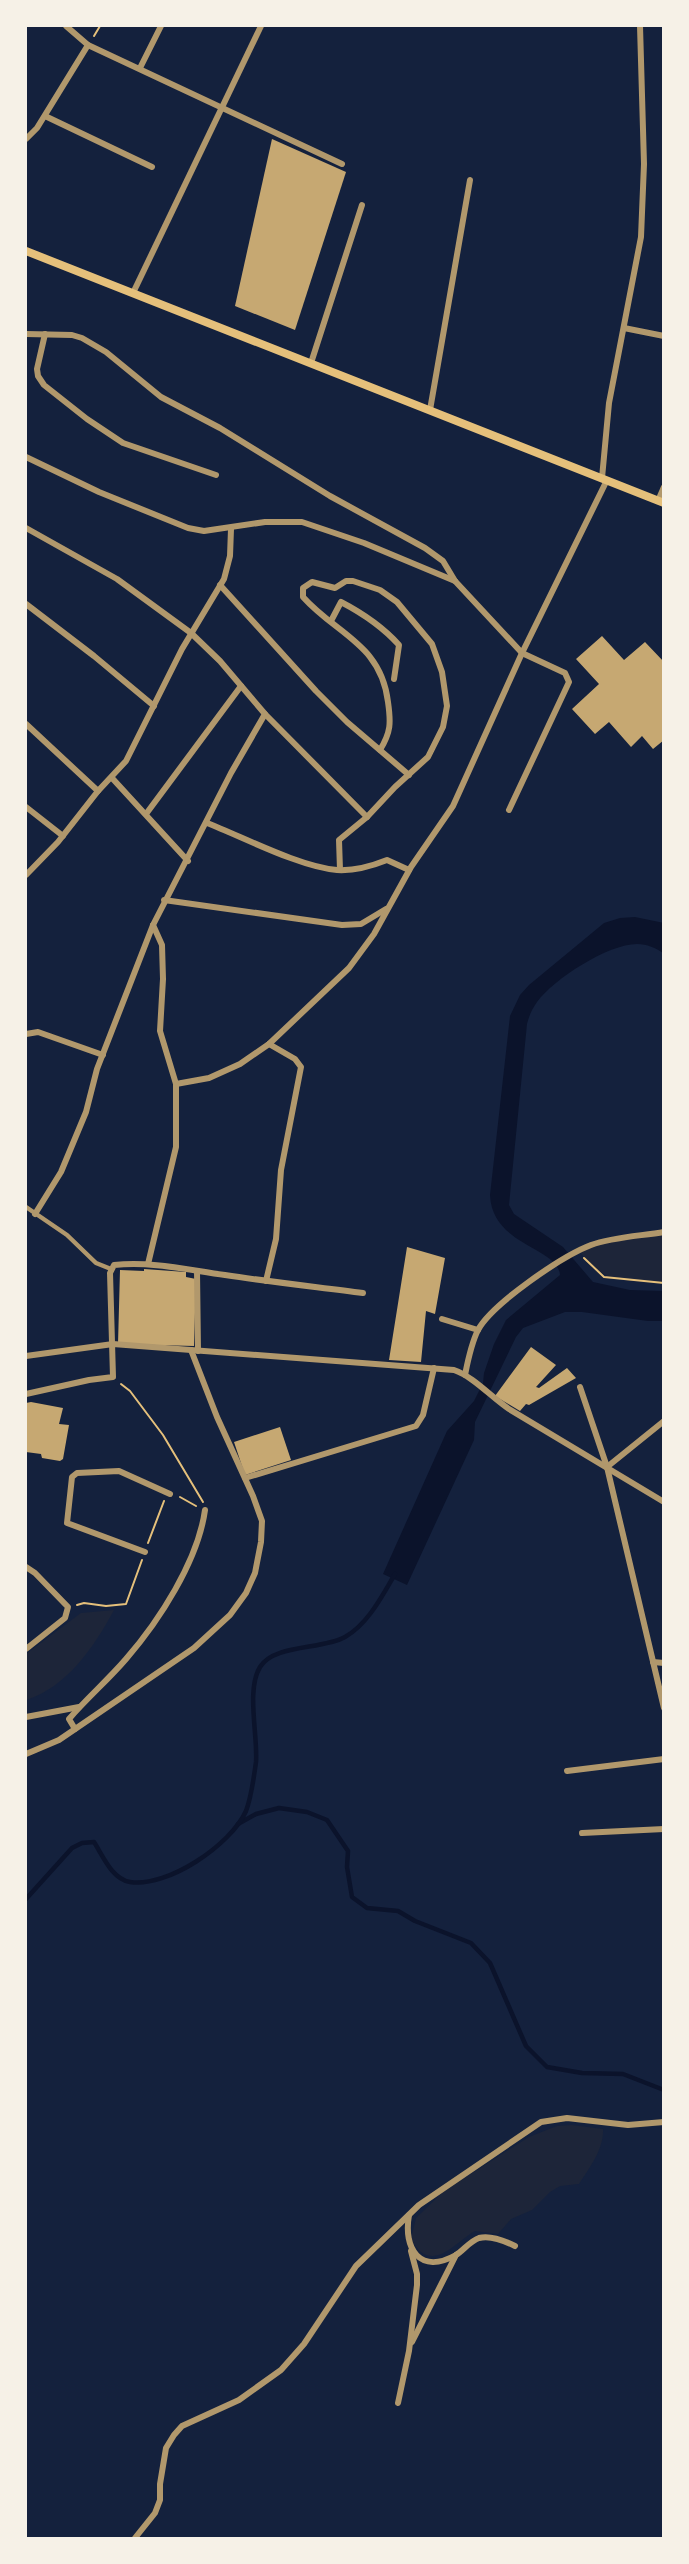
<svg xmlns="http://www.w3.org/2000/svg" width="689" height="2564" viewBox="0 0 689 2564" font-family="'Source Sans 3',sans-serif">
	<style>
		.green { fill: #1d2539 }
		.water { fill: #0b132b }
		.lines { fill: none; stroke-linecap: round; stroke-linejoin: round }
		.stream { stroke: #0b132b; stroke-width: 4.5 }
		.building { fill: #c6a872 }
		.path { stroke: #e5c07b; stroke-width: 2 }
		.pedestrian { stroke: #b1986c; stroke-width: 4.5 }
		.minor { stroke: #b1986c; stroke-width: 6 }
		.secondary { stroke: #e5c07b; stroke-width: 8 }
	</style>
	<rect width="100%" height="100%" fill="#14213d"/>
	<g class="green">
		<path d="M663,1232V1282C626,1281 602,1284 579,1250L593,1244Z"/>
		<path d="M114,1610C94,1647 67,1687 26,1700V1654L81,1613Z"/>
		<path d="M572,2125L603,2129C604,2149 590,2167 579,2184L560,2186L550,2192L532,2210L511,2219L498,2234L475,2231C454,2243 431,2276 411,2239L416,2218L444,2191L529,2137L557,2126Z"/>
	</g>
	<path class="water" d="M635,917L664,923L663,953C656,948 647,944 637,944C608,944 554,979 537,1002C532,1009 529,1016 527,1024L509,1205L514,1214L563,1247L593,1282L630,1290L663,1291V1321H648L582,1312H565L523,1328L516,1337L475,1422L474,1440L407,1585L383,1574L447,1431L474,1401L483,1383L484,1373L494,1344L506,1320L560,1275C558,1247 492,1246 490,1195L510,1016L520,995L529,985L604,923L620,918Z"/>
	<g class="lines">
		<g class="stream">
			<polyline points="238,1824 256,1814 279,1808 307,1812 327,1820 348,1851 347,1867 352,1897 367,1908 398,1911 415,1921 471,1943 490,1963 526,2046 547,2067 582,2073 623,2074 664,2090"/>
			<path d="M26,1899L72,1848L82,1843L94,1842C103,1856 112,1879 130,1882C167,1888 231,1845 246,1811C251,1798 254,1777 256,1762C258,1735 246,1690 260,1667C274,1644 322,1650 345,1637C368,1624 382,1596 395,1574"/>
		</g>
	</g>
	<g class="building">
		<polygon points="272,139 346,172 295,330 235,306"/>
		<polygon points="602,636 624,660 645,642 664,662 664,740 653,749 642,736 631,747 609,722 595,734 572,709 599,684 576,659"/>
		<polygon points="407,1247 445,1258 435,1314 426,1311 421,1362 389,1360"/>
		<polygon points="144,1269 186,1272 186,1277 196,1279 194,1346 118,1344 120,1270 144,1271"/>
		<polygon points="531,1347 556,1365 536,1387 539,1388 567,1368 576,1378 529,1405 526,1404 520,1411 495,1396"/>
		<polygon points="31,1402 63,1408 59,1424 69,1425 63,1459 60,1461 42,1458 41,1454 26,1452 26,1403"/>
		<polygon points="280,1427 291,1460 245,1475 234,1442"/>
	</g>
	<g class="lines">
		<g class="path">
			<polyline points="94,36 100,26"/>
			<polyline points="584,1258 604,1277 664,1283"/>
			<polyline points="121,1384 130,1391 163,1435 203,1502"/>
			<polyline points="180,1497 196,1506"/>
			<polyline points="148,1543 164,1501"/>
			<polyline points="77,1605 84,1603 106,1606 126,1604 142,1560"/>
		</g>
		<polyline class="pedestrian" points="26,1207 67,1235 96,1263 111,1269"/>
		<g class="minor">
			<polyline points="66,26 88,45 342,164"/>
			<polyline points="140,68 161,26"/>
			<polyline points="45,116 152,167"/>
			<polyline points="26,139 37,128 88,45"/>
			<polyline points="133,293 261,26"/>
			<polyline points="624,328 664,336"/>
			<polyline points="26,334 72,335 82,338 106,352 161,397 220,428 330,496 425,548 443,561 455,581 522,653 565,673 569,682 509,810"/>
			<polyline points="45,334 37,369 38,376 44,385 87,419 123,443 216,475"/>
			<polyline points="311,363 362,205"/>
			<polyline points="430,410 470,180"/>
			<polyline points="26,457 99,492 188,528 204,531 265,522 302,522 364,543 455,581"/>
			<polyline points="602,478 609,403 641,237 644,164 640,26"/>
			<polyline points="658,501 664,487"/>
			<polyline points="26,528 117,579 191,633 220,661 265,714 367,817"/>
			<polyline points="220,585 316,691 347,722 409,775"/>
			<polyline points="26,604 94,656 154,706"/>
			<path d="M331,621L341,602C364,614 382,626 399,645L394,679"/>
			<polyline points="26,724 98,791"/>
			<polyline points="112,778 188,861"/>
			<polyline points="26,807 63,836"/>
			<polyline points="146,814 241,686"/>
			<path d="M207,823C243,837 300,867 337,870C354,871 372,866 387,860L409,870"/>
			<path d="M340,870L339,840L367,817L395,787L428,757L443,727L447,706L442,672L432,644L397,602L380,590L353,581H346L335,588L312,582L303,588V597C337,635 381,644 388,702C391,723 391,732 380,750"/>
			<polyline points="26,875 58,842 98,791 126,761 182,649 224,579 230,556 231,529"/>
			<polyline points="164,900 342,925 361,924 386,909"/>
			<polyline points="26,1034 38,1032 103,1055"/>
			<polyline points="176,1084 209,1078 240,1064 269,1044 349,968 374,934 411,867 453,806 522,653 607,480"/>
			<polyline points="35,1214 61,1172 86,1112 97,1069 153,925 231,773 265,714"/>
			<polyline points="148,1264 176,1147 176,1084 160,1031 163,979 162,945 153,925"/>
			<polyline points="197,1271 198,1351"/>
			<polyline points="266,1281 276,1239 281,1170 301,1067 295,1059 269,1044"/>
			<polyline points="442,1319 478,1330"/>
			<path d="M26,1356L113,1344L454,1370C474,1377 491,1397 509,1409L664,1502"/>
			<path d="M465,1375C468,1360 471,1344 478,1330C492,1304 562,1256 591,1245C613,1237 640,1236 664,1232"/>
			<polyline points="580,1387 607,1467 664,1708"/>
			<path d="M26,1394L89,1380L113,1377L110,1273L114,1265C152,1261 188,1270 225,1275C271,1282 317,1287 363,1293"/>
			<polyline points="607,1467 664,1421"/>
			<polyline points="245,1478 416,1426 423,1415 434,1368"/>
			<polyline points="145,1552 67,1523 72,1477 77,1473 119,1471 170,1494"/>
			<polyline points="26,1567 35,1573 68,1607 65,1618 26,1649"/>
			<polyline points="653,1662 664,1663"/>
			<polyline points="26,1717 79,1707"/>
			<path d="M75,1729L69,1719C87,1698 108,1680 126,1659C159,1621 198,1561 205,1510"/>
			<polyline points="26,1754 59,1740 194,1648 230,1615 246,1593 255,1573 261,1542 262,1521 253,1496 217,1417 191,1350"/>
			<polyline points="567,1771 664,1759"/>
			<polyline points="582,1833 664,1829"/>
			<path d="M409,2215C403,2249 420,2275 456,2255C463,2251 470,2241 479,2238C490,2235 505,2241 515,2246"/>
			<polyline points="412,2342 456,2255"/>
			<polyline points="398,2403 409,2351 417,2285 417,2274 411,2251"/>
			<polyline points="135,2538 155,2513 160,2500 160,2484 166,2448 174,2435 182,2426 239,2400 281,2370 304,2344 356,2266 419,2205 541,2122 567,2118 628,2125 664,2122"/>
		</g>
		<polyline class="secondary" points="26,251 664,503"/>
	</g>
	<rect width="689" height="2564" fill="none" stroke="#f6f1e7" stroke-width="54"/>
</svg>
